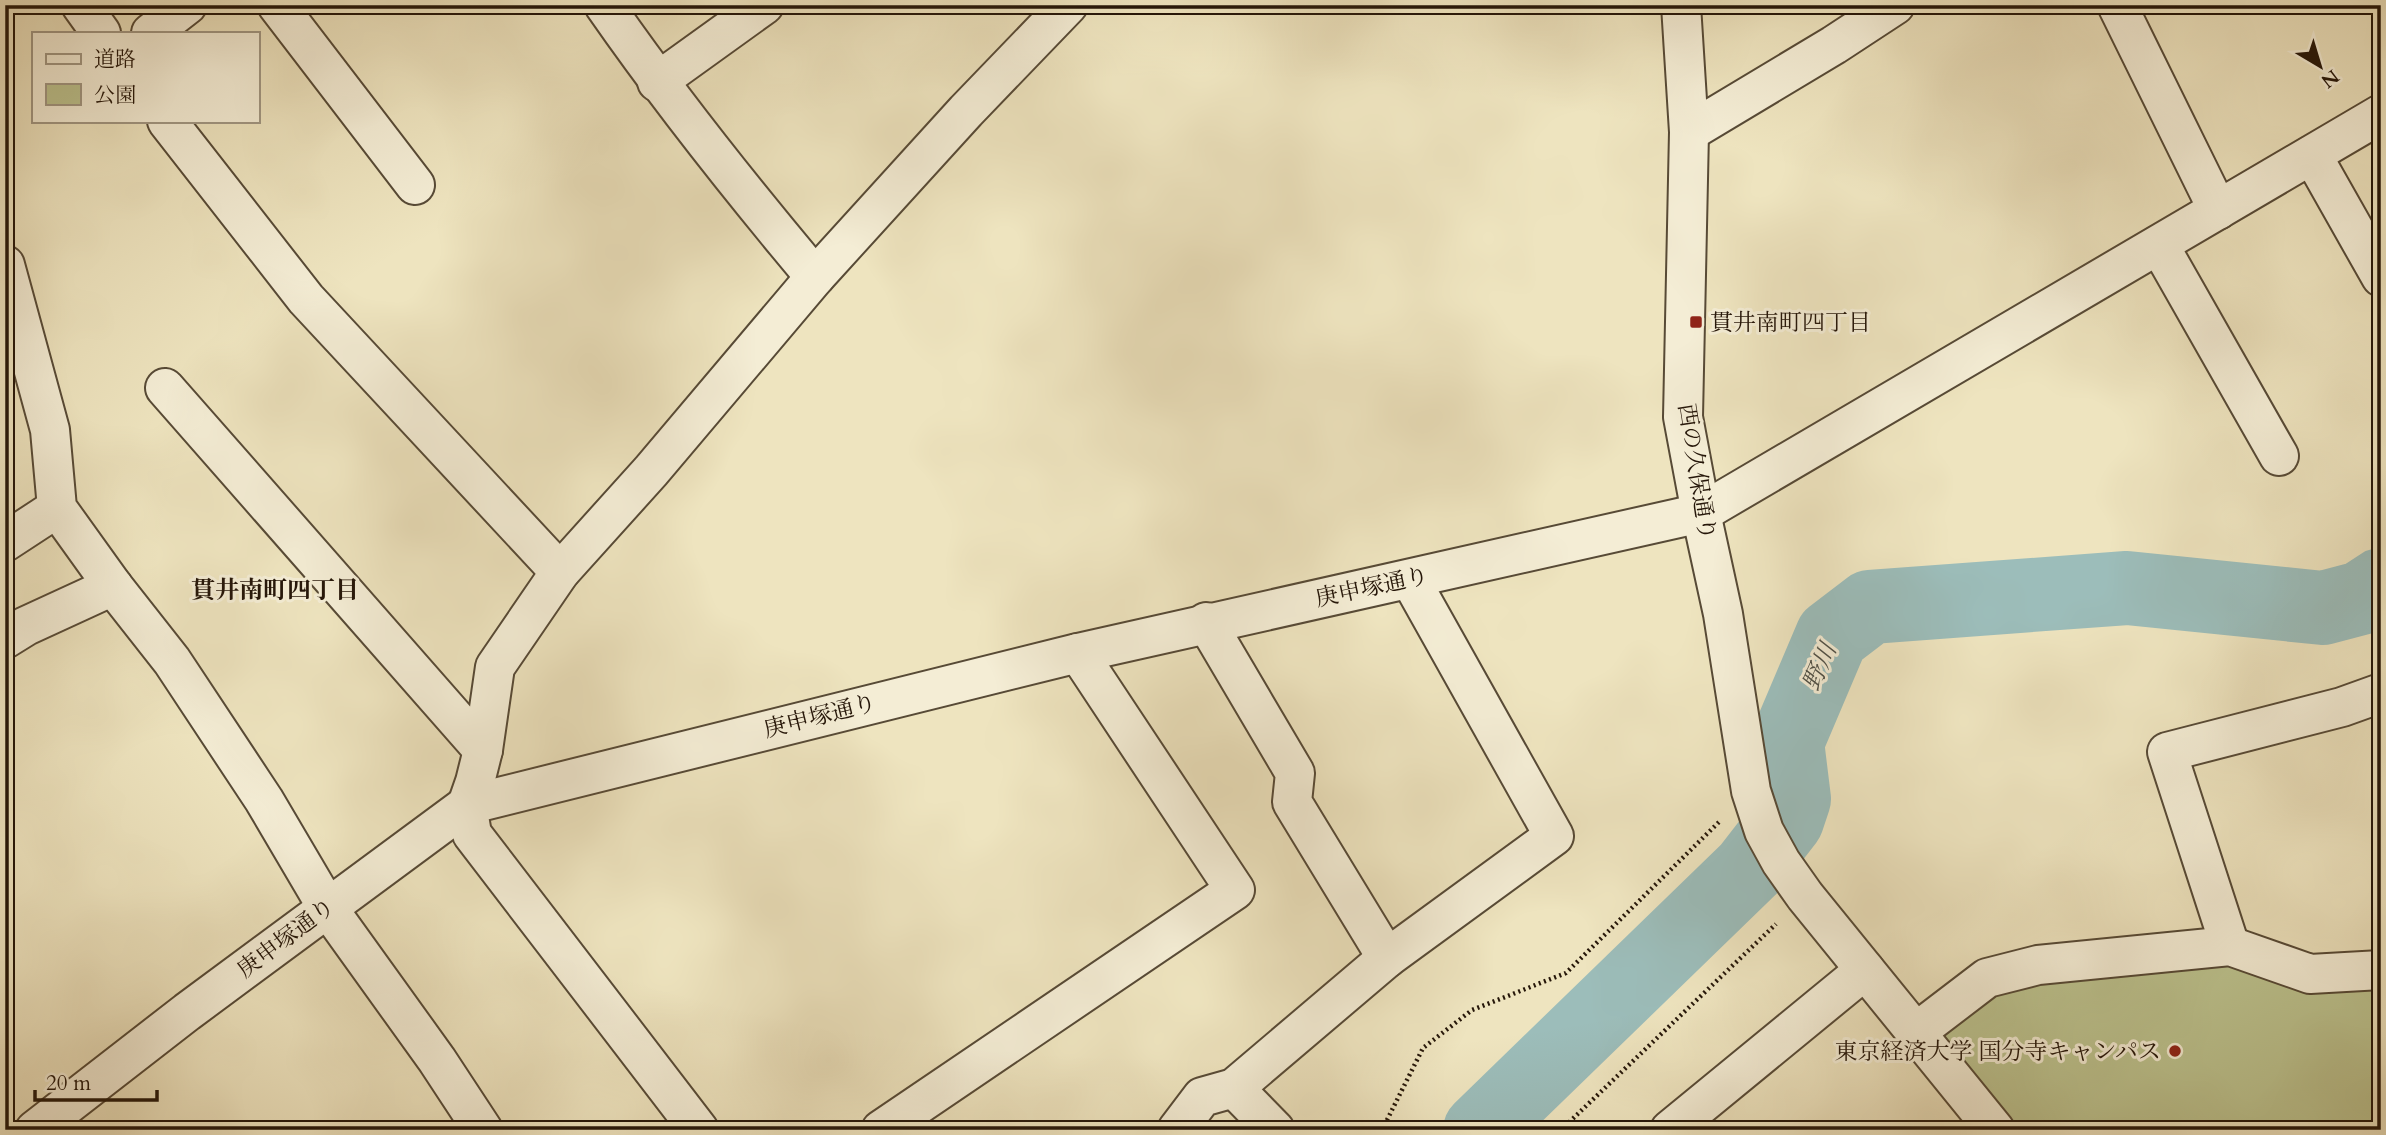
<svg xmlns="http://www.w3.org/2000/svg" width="2386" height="1135" viewBox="0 0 2386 1135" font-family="Cardo,'Noto Serif JP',serif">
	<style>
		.green { fill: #bcc38f; stroke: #706c4c; stroke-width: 2 }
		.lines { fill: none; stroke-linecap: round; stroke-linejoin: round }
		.river { stroke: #9cbdba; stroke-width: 74 }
		.minor-casing { stroke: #574a36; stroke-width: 42 }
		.path { stroke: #251609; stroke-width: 4.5; stroke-dasharray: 2 3.5; stroke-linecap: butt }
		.minor { stroke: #f4edd5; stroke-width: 38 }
		.poi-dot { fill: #8f2418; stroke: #f4edd5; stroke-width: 2.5 }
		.labels { text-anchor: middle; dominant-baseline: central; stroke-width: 6; stroke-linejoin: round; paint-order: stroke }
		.poi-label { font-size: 23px; fill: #251609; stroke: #f4edd5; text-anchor: start }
		.street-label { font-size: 23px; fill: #251609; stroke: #f4edd5 }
		.neighbourhood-label { font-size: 24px; font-weight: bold; fill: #251609; stroke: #f4edd5 }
		.water-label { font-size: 24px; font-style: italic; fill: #4f5047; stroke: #f4edd5 }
	</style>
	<rect width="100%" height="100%" fill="#eee4bf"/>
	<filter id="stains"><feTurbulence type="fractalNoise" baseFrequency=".00286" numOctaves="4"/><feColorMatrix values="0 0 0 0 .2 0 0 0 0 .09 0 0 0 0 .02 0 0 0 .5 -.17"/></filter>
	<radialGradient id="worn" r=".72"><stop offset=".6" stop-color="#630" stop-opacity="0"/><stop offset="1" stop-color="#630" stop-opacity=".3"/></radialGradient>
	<polygon class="green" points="2229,954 2381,974 2381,1130 2002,1130 1929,1032 1990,980"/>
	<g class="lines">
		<polyline class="river" points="1480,1130 1749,869 1787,820 1794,799 1787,742 1832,636 1870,607 2127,588 2323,608 2361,598 2381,585"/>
		<g class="minor-casing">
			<g id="minor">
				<polyline points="81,5 101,33"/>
				<polyline points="277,5 415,185"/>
				<path d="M604,5C670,100 741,189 815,277"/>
				<polyline points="1681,5 1689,132 1683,417 1701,513 1723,614 1751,791 1764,831 1781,862 1805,896 1995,1130"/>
				<polyline points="2117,5 2218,210"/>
				<polyline points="151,33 187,5"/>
				<polyline points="657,82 764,5"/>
				<polyline points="167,121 306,299 560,572"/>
				<polyline points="1689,132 1834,45 1895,5"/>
				<polyline points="2312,155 2381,277"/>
				<polyline points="2159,245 2279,456"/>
				<polyline points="5,265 50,430 57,508 113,586 172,661 264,800 327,907 437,1060 483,1130"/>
				<polyline points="165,388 483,750"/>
				<polyline points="5,542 57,508"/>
				<polyline points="1206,622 1295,773 1292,802 1387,958"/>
				<polyline points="5,639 26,626 113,586"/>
				<polyline points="2230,946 2167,752 2342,707 2381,693"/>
				<polyline points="1915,1033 1987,978 2038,965 2230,946 2310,974 2381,970"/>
				<polyline points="1234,1088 1275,1130"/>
				<polyline points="35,1130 187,1012 467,805 1078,653 1701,513 2381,114"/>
				<polyline points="699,1130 472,834 467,805 475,782 483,750 495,667 560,572 651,471 815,277 966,111 1068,5"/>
				<polyline points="881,1130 1235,890 1078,653"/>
				<polyline points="1177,1130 1202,1097 1234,1088 1387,958 1554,836 1410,579"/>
				<polyline points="1670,1130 1865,970"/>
			</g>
		</g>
		<g class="path">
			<polyline points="1382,1130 1423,1048 1472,1010 1566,973 1720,821"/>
			<polyline points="1561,1130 1776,924"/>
		</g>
		<use href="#minor" class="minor"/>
	</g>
	<g class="poi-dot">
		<rect x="1689" y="315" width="14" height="14" rx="3.5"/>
		<circle cx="2175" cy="1051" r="7"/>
	</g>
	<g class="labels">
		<g class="poi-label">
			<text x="1710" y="322">貫井南町四丁目</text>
			<text x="2161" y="1051" text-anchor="end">東京経済大学 国分寺キャンパス</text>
		</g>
		<g class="street-label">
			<text transform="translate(1697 472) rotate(81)">西の久保通り</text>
			<text transform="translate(1372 587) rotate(-12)">庚申塚通り</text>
			<text transform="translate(820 716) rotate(-14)">庚申塚通り</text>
			<text transform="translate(286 938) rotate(-37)">庚申塚通り</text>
		</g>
		<g class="neighbourhood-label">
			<text x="275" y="590">貫井南町四丁目</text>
		</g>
		<g class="water-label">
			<text transform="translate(1820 667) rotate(-66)">野川</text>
		</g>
	</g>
	<rect width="2386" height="1135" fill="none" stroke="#eee4bf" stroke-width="28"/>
	<rect x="7" y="7" width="2372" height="1121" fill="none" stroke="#251609" stroke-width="3.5"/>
	<rect x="14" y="14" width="2358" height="1107" fill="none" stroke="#251609" stroke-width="2"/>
	<rect x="32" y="32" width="228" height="91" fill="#f4edd5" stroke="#a19783" stroke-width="2"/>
	<rect x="46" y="54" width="35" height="10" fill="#f4edd5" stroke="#a19783" stroke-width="2"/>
	<text x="94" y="66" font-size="21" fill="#251609">道路</text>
	<rect x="46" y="84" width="35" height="21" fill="#bcc38f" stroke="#a19783" stroke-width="2"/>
	<text x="94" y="102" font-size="21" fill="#251609">公園</text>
	<g transform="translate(2320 66) rotate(142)" stroke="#f4edd5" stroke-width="5" paint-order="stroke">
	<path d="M0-5L12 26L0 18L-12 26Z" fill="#251609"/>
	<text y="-10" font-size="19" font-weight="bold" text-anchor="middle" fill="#251609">N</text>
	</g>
	<path d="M35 1090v10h122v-10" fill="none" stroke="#251609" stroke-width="3.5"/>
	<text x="46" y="1090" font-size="21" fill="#251609" stroke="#f4edd5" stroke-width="5" paint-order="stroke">20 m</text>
	<rect width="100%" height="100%" filter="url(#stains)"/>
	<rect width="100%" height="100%" fill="url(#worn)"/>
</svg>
